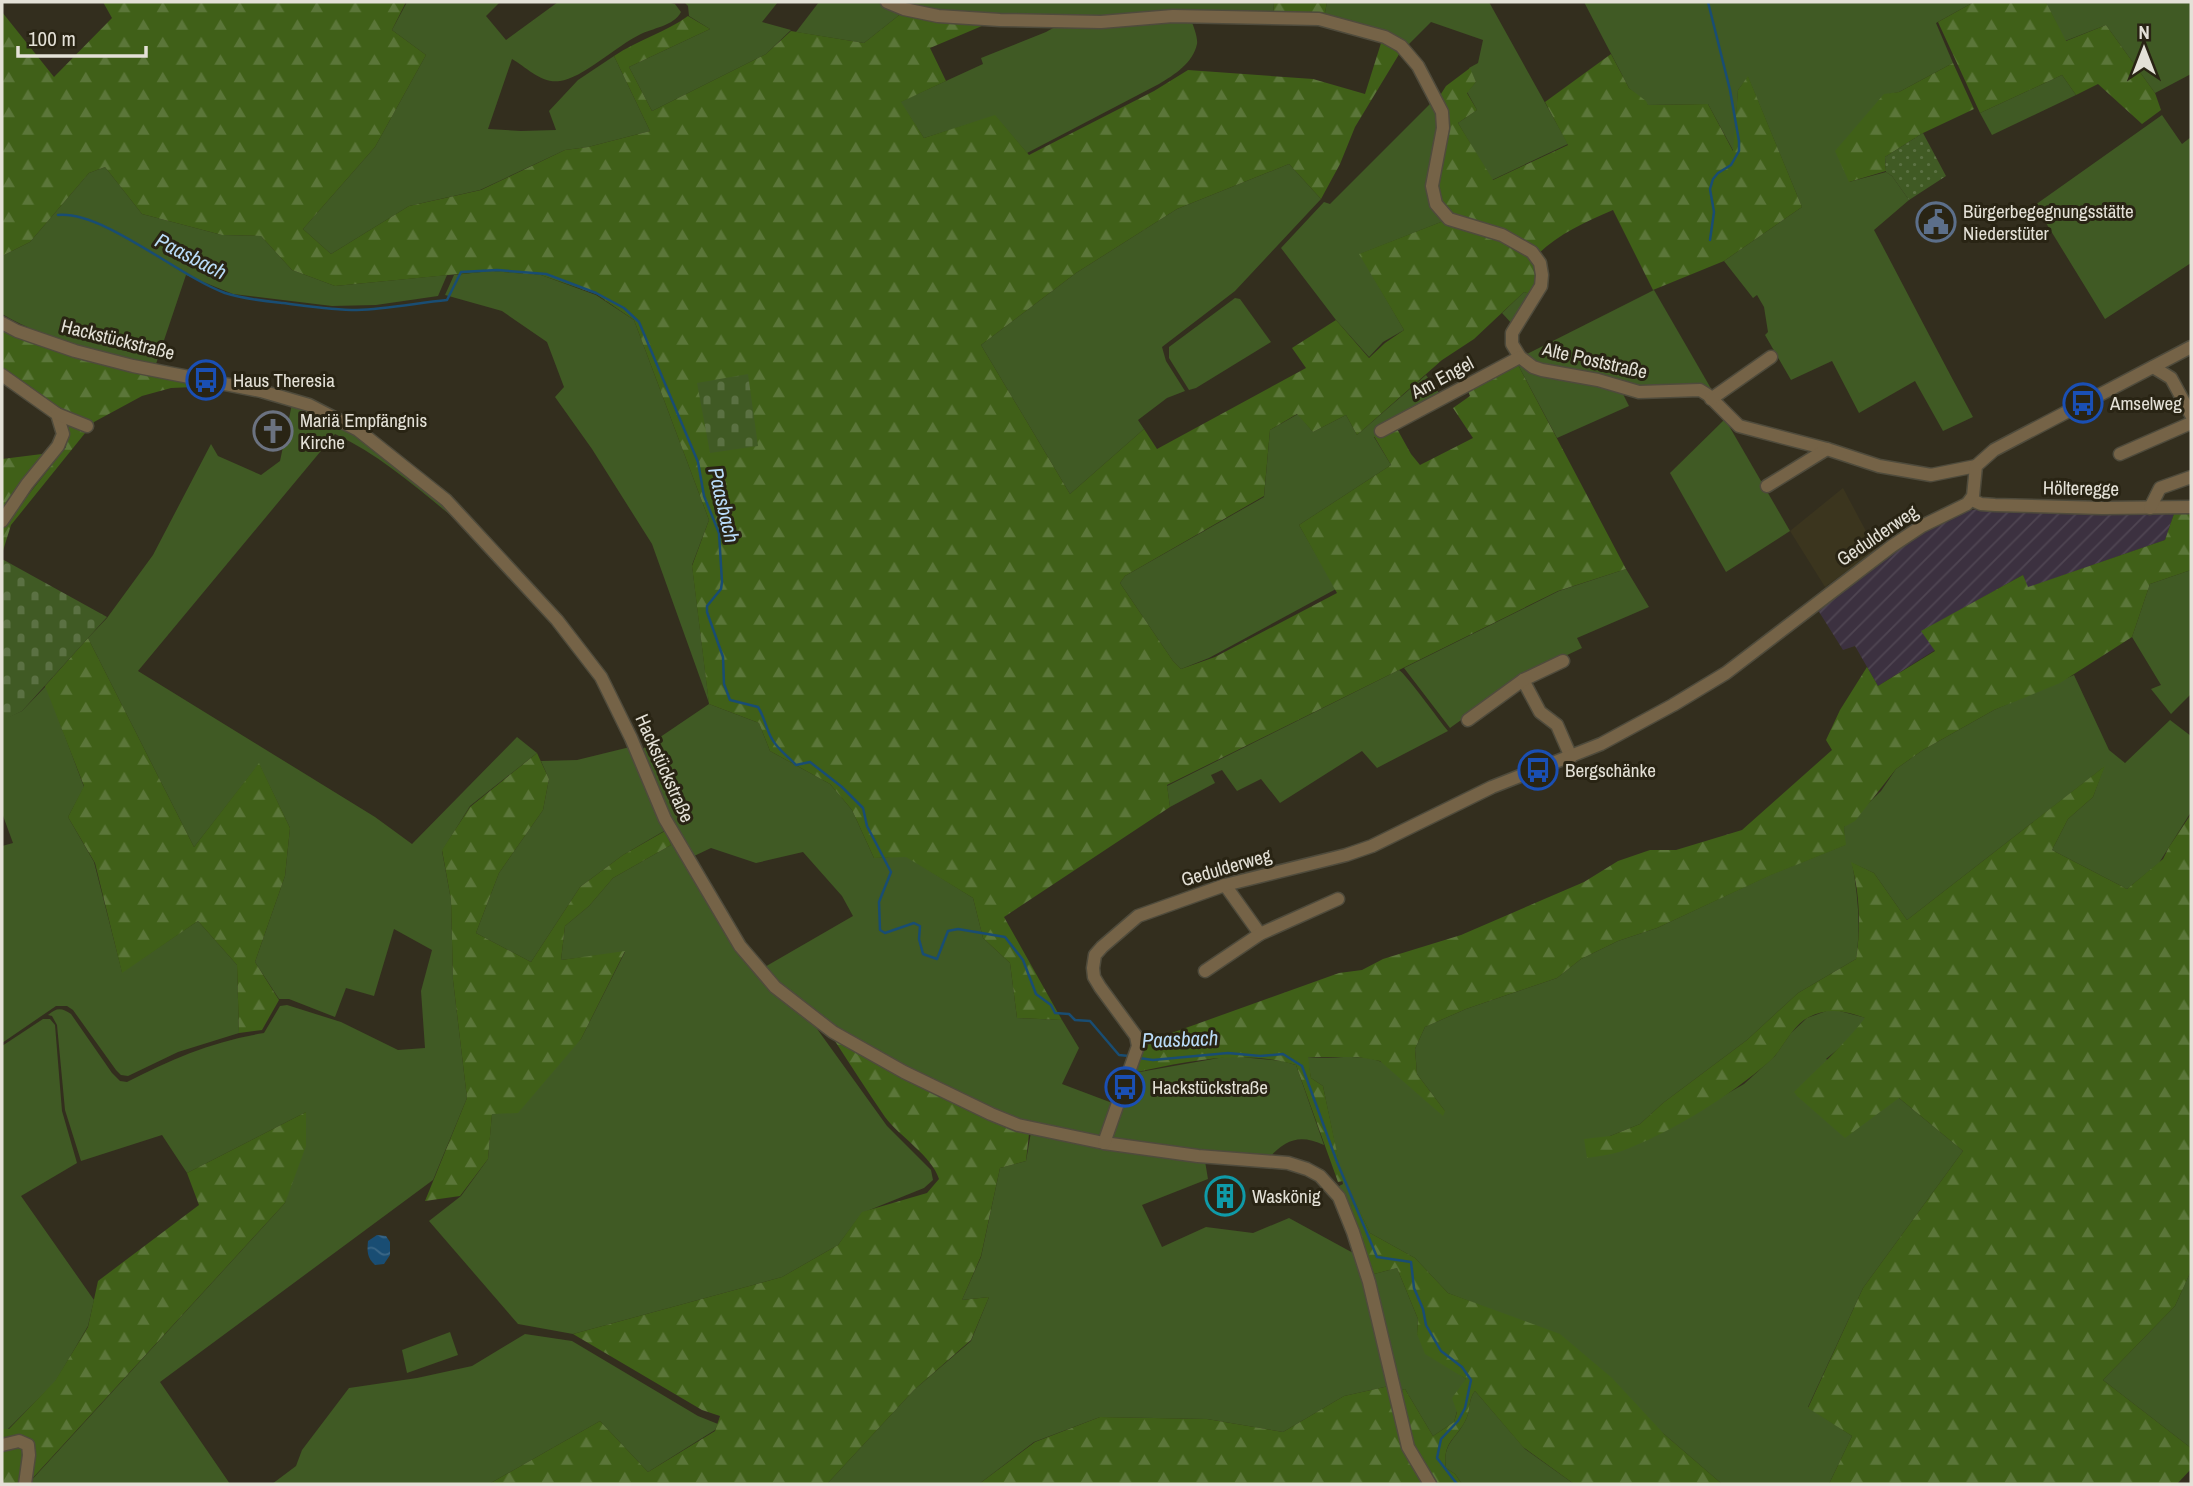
<svg xmlns="http://www.w3.org/2000/svg" width="2193" height="1486" viewBox="0 0 2193 1486" font-family="'Archivo Narrow',sans-serif">
	<style>
		.built { fill: #3b351e }
		.industrial { fill: url(#industrial-furrows) }
		.grass { fill: #405a24 }
		.forest { fill: url(#forest-firs) }
		.cemetery { fill: url(#cemetery-stones) }
		.garden { fill: url(#garden-dots) }
		.water { fill: url(#water-waves) }
		.lines { fill: none; stroke-linecap: round; stroke-linejoin: round }
		.stream { stroke: #194d73; stroke-width: 2.5 }
		.minor-casing { stroke: #4f4b3c; stroke-width: 15 }
		.minor { stroke: #756347; stroke-width: 12 }
		.labels { text-anchor: middle; dominant-baseline: central; stroke-width: 6; stroke-linejoin: round; paint-order: stroke }
		.poi-label { font-size: 19px; fill: #e4e1d7; stroke: #292414; text-anchor: start }
		.street-label { font-size: 19px; fill: #e4e1d7; stroke: #292414 }
		.water-label { font-size: 21px; font-style: italic; fill: #b9dbf8; stroke: #292414 }
	</style>
	<defs>
		<pattern id="industrial-furrows" width="10" height="10" patternUnits="userSpaceOnUse" patternTransform="scale(1.75)"><rect width="10" height="10" fill="#3c3140"/><path d="M-1 1l2-2M0 10L10 0M9 11l2-2" fill="none" stroke="#4f4552"/></pattern>
		<pattern id="forest-firs" width="22" height="20" patternUnits="userSpaceOnUse" patternTransform="scale(1.75)"><rect width="22" height="20" fill="#406018"/><path d="M5 1l3.5 6h-7zM16 11l3.5 6h-7z" fill="#5b7639"/></pattern>
		<pattern id="cemetery-stones" width="16" height="16" patternUnits="userSpaceOnUse" patternTransform="scale(1.75)"><rect width="16" height="16" fill="#405a24"/><path d="M2 7V4a2 2 0 0 1 4 0v3zM10 15v-3a2 2 0 0 1 4 0v3z" fill="#5b7143"/></pattern>
		<pattern id="garden-dots" width="8" height="8" patternUnits="userSpaceOnUse" patternTransform="scale(1.75)"><rect width="8" height="8" fill="#405a24"/><path d="M2 2h.1M6 6h.1" fill="none" stroke="#5b7143" stroke-width="1.8" stroke-linecap="round"/></pattern>
		<pattern id="water-waves" width="16" height="10" patternUnits="userSpaceOnUse" patternTransform="scale(1.75)"><rect width="16" height="10" fill="#194d73"/><path d="M0 5q4-4 8 0t8 0" fill="none" stroke="#3a6686"/></pattern>
	</defs>
	<rect width="100%" height="100%" fill="#332e1e"/>
	<polygon class="built" points="1843,488 1876,550 1825,587 1790,531"/>
	<polygon class="industrial" points="1978,509 2175,511 2165,540 2027,588 2023,575 1922,631 1935,650 1878,686 1855,646 1843,650 1816,607 1892,549 1959,512"/>
	<g class="grass">
		<path d="M407,2H500L486,16L506,40L558,2H667L675,4L681,12C674,26 652,28 639,35C618,45 581,79 560,81C542,84 526,67 512,59L488,129L521,131L556,130L549,111L578,80L614,56L650,131L588,147L565,150L480,190L409,206L331,254L303,229L375,147L426,55L392,30Z"/>
		<polygon points="684,2 778,2 762,22 791,30 766,54 652,111 629,67 710,29 689,16 688,6"/>
		<polygon points="819,2 881,2 903,12 864,43 796,32"/>
		<polygon points="894,2 1274,2 1273,16 1114,19 953,15"/>
		<polygon points="1327,2 1489,2 1568,144 1492,180 1458,123 1477,110 1467,92 1476,82 1469,68 1478,63 1483,40 1431,22 1407,46 1324,18"/>
		<path d="M1584,2H1974L1936,23L1953,63L1899,92L1884,95L1849,182L1886,172L1892,176L1909,200L1874,230C1907,292 1939,355 1973,417L1943,431L1915,381L1859,413L1832,361L1791,380L1765,335L1768,332L1764,307L1757,295L1753,298L1724,261L1802,207L1748,77L1738,90L1734,152L1708,104L1648,105L1629,88Z"/>
		<polygon points="2046,2 2191,2 2191,74 2155,93 2106,25 2065,41"/>
		<path d="M1151,20L1192,22C1194,28 1198,38 1197,44C1193,63 1174,75 1159,84L1027,153L995,116L924,138L900,102L983,64L981,58L1046,32L1062,23Z"/>
		<polygon points="2062,75 2076,95 1992,135 1980,113"/>
		<polygon points="1434,100 1439,112 1446,220 1360,254 1404,330 1383,342 1369,357 1336,320 1281,248 1324,202 1330,204"/>
		<polygon points="2162,115 2182,144 2191,137 2191,263 2105,319 2035,205"/>
		<polygon points="1289,164 1321,199 1235,291 1162,347 1166,361 1185,391 1167,398 1138,420 1144,429 1070,494 981,345 1076,273 1177,209"/>
		<path d="M105,167L142,214L222,235L261,236L292,270L335,286L447,275L438,296L376,305L332,306L233,294L186,275L156,364C104,354 48,341 2,314V256L30,242L89,173Z"/>
		<polygon points="490,271 541,275 596,295 634,320 709,520 692,565 709,703 652,544 592,449 555,397 564,387 547,342 502,311 445,295 454,275"/>
		<polygon points="1654,290 1713,392 1642,389 1536,364 1525,355"/>
		<polygon points="1524,292 1533,295 1513,325 1502,313"/>
		<polygon points="1235,298 1240,299 1271,342 1196,388 1189,390 1169,358 1169,347"/>
		<polygon points="1516,361 1621,390 1629,406 1557,438"/>
		<polygon points="1426,375 1442,397 1374,437 1391,465 1299,525 1336,589 1209,658 1181,669 1173,661 1120,583 1125,576 1264,497 1270,430 1298,414 1313,432 1346,415 1357,435"/>
		<path d="M292,404L357,433L441,503L466,528C424,494 384,457 335,434L138,671L375,817L412,844L517,737L537,753L470,806L442,851L451,900L453,980L467,1098L433,1180L160,1382L230,1484H28L285,1203L306,1112L187,1173L162,1135L81,1161L65,1110L57,1025L52,1016L48,1015C57,1007 62,1008 71,1014L112,1073L120,1081L127,1082C171,1059 214,1041 264,1033L280,1006L287,1005L341,1022L398,1050L425,1048L421,991L432,950L394,929L374,996L346,988L335,1017L289,999H279L255,962L285,876L290,828L259,764L194,847L88,638L107,618L153,555L211,444L218,456L261,475L280,461Z"/>
		<polygon points="1725,419 1790,531 1726,572 1670,473"/>
		<polygon points="1626,569 1649,607 1577,638 1582,648 1521,677 1450,728 1404,668 1559,591"/>
		<polygon points="2191,570 2191,694 2171,714 2151,689 2161,685 2132,637 2150,584"/>
		<path d="M1399,670C1406,674 1439,720 1448,731L1377,768L1362,751L1280,803L1261,779L1237,791L1222,770L1211,775L1215,783L1170,807L1167,786Z"/>
		<path d="M2074,675L2109,750L2125,763L2170,720L2191,736V812L2159,863L2127,889L2052,850L2068,819L2093,797L2104,767L1907,920L1874,873L1852,863C1858,895 1861,927 1856,959L1798,993L1747,1040L1663,1103L1640,1124L1610,1136L1587,1158L1687,1117L1744,1084L1775,1056L1791,1033L1807,1018L1832,1009L1866,1018L1848,1041L1826,1059L1899,1098L1963,1151L1863,1288L1808,1407L1852,1436L1829,1484H1722L1664,1434L1500,1313L1448,1293L1415,1258L1370,1233L1356,1204L1348,1207L1337,1187L1343,1184L1323,1086L1311,1078L1307,1057C1330,1060 1357,1053 1379,1061C1393,1066 1431,1100 1445,1111L1417,1074L1415,1049L1425,1027L1466,1009L1557,978L1581,959L1618,941L1657,928L1770,875L1845,845L1844,827L1881,791L1896,769L1923,750L1994,710Z"/>
		<polygon points="46,686 84,787 68,817 94,862 122,972 198,921 237,965 239,1033 178,1052 128,1076 121,1075 116,1070 73,1010 67,1006 56,1006 2,1043 2,846 13,843 2,813 2,720 22,711"/>
		<polygon points="709,704 759,723 770,751 830,784 852,810 874,858 906,856 973,898 983,938 1010,963 1017,1018 1062,1020 1079,1048 1062,1084 1115,1104 1102,1138 1018,1121 906,1067 809,1010 763,968 853,916 842,896 803,852 756,863 711,848 692,857 664,806 641,750"/>
		<polygon points="630,747 653,804 779,995 815,1026 887,1126 931,1170 933,1180 924,1188 862,1213 838,1245 782,1277 573,1334 518,1324 429,1221 461,1196 488,1159 492,1113 581,1039 625,952 561,960 565,926 589,906 613,878 671,845 664,831 623,855 580,887 531,962 476,933 499,873 543,810 549,779 541,761 577,760"/>
		<polygon points="43,1019 50,1019 55,1025 62,1111 77,1163 21,1196 94,1300 88,1326 55,1382 8,1429 2,1430 2,1046"/>
		<path d="M1230,1056L1282,1061L1296,1065L1324,1145C1300,1134 1286,1139 1269,1158L1124,1141L1114,1137L1112,1129L1134,1073Z"/>
		<polygon points="1031,1132 1205,1161 1208,1179 1142,1205 1162,1247 1206,1227 1253,1233 1289,1218 1355,1254 1389,1386 1344,1396 1283,1432 1207,1419 1100,1417 1034,1442 979,1484 827,1484 914,1390 971,1341 989,1297 962,1300 981,1257 1000,1168 1026,1161"/>
		<path d="M1397,1268L1418,1319L1417,1334L1449,1367L1466,1379L1454,1422L1433,1436L1405,1389L1402,1390C1387,1354 1382,1312 1374,1274Z"/>
		<polygon points="2191,1271 2191,1448 2103,1380 2175,1306"/>
		<polygon points="450,1332 458,1355 407,1373 402,1350"/>
		<polygon points="525,1334 572,1341 698,1416 718,1424 715,1430 648,1472 600,1421 489,1484 272,1484 296,1466 302,1450 349,1388 417,1378 472,1366"/>
		<path d="M1475,1391L1525,1449L1574,1484H1462L1455,1474L1446,1468C1442,1441 1458,1439 1467,1417C1471,1407 1468,1400 1475,1391Z"/>
	</g>
	<g class="forest">
		<path d="M103,2H406L392,30L426,55L375,147L303,229L331,254L409,206L481,190L565,150L588,147L650,131L614,56C638,40 666,32 688,16L710,29L629,67L652,111L766,54L791,31L864,43L903,12L989,23L930,48L946,81L901,102L924,138L995,115L1029,155L1154,91L1188,70L1313,79L1365,94L1382,40L1401,51L1355,127L1340,164L1321,199L1289,164L1177,209L1076,273L981,345L1070,494L1144,429L1157,449L1306,368L1292,348L1336,320L1369,358L1385,343L1404,330L1359,254L1446,220L1519,246L1542,270L1533,295L1524,292L1474,339L1442,360L1357,435L1346,415L1313,432L1297,414L1270,430L1264,496L1125,576L1120,583L1173,661L1181,669L1215,657L1337,593L1299,525L1391,465L1374,436L1396,427L1411,454L1420,465L1473,438L1453,408L1470,396L1467,388L1516,361L1626,569L1558,591L1167,785L1170,807L1004,917L1062,1020L1017,1018L1010,963L983,938L973,898L906,857L874,858L852,810L830,784L770,751L759,723L709,704L692,566L709,520L634,320L596,294L541,275L490,271L335,286L292,270L261,236L222,235L142,214L105,167L89,173L30,242L2,256V12L54,77L112,18Z"/>
		<polygon points="1274,2 1327,2 1324,18 1273,16"/>
		<polygon points="1974,2 2046,2 2066,41 2106,25 2155,93 2161,110 2142,124 2098,84 2076,95 2062,75 1980,113 1938,22"/>
		<path d="M1611,54L1629,88L1646,101L1648,105L1708,104L1733,151L1738,90L1748,76L1802,207L1724,261L1653,290L1613,210C1585,222 1560,233 1538,254L1451,216L1435,193L1439,97L1446,86L1470,68L1476,82L1467,93L1477,110L1458,123L1493,180L1568,145L1545,102Z"/>
		<polygon points="1953,63 1974,109 1923,133 1885,157 1886,171 1849,182 1835,151 1884,94 1899,92"/>
		<polygon points="2,328 216,386 171,388 142,396 94,422 11,525 2,554 3,527 66,447 67,430 61,411 2,369"/>
		<polygon points="50,453 2,515 2,459"/>
		<path d="M2175,511H2191V570L2150,584L2132,637L2060,683L1994,710L1923,750L1896,769L1855,821L1844,827L1846,845L1771,875L1657,928L1618,941L1581,959L1557,978L1466,1009L1425,1027L1415,1049L1417,1074L1445,1111L1443,1116L1380,1061L1358,1057H1308L1311,1078L1323,1086L1343,1181L1338,1182L1296,1065C1243,1049 1187,1061 1133,1073L1141,1044L1339,973L1362,970L1383,959L1461,935L1584,882L1618,861L1650,850H1676L1742,830L1832,750L1826,740L1840,710L1867,667L1878,686L1935,651L1921,631L2023,575L2028,587L2165,540Z"/>
		<polygon points="88,638 194,847 259,763 290,828 285,876 255,962 279,1000 262,1030 239,1033 237,965 198,921 122,973 95,863 68,817 84,786 45,686"/>
		<polygon points="537,753 549,779 543,810 499,873 476,933 531,962 580,887 623,855 665,831 671,845 613,878 589,906 565,926 561,960 625,951 581,1039 518,1113 492,1114 488,1159 460,1196 425,1201 467,1098 453,980 451,900 442,850 470,807"/>
		<path d="M2105,766L2093,797L2068,819L2052,850L2127,889L2163,859L2169,847L2191,814V1271L2175,1306L2103,1380L2191,1448V1469L2177,1484H1829L1852,1436L1808,1408L1863,1288L1963,1151L1899,1098L1845,1138L1797,1096L1794,1092C1818,1068 1844,1045 1865,1018C1846,1011 1828,1007 1809,1017C1791,1026 1784,1048 1770,1061C1730,1096 1669,1134 1619,1152C1609,1155 1598,1156 1587,1158L1584,1139L1610,1136L1640,1124L1663,1103L1747,1040L1798,993L1856,959C1861,928 1860,893 1851,862L1874,873L1907,920Z"/>
		<path d="M833,1038C877,1063 922,1088 968,1110C988,1120 1008,1130 1029,1134L1026,1161L1000,1168L981,1256L962,1300L989,1297L971,1340L914,1390L827,1484H489L600,1421L648,1472L715,1431L720,1416L702,1410L573,1334L782,1277L838,1245L862,1212L927,1193L939,1179C932,1156 900,1137 885,1117C867,1091 850,1064 833,1038Z"/>
		<polygon points="306,1112 306,1146 285,1203 30,1481 23,1484 2,1484 2,1429 9,1429 55,1381 88,1327 98,1281 199,1205 187,1173"/>
		<path d="M1356,1203L1370,1233L1415,1258L1448,1293L1560,1334L1612,1378L1664,1434L1722,1484H1574L1523,1447L1475,1391C1468,1400 1471,1407 1467,1417C1458,1439 1442,1440 1446,1468L1455,1474L1462,1484H1436L1418,1456L1409,1434L1402,1390L1405,1389L1433,1436L1454,1422L1457,1412L1452,1398L1466,1379L1425,1354L1417,1334L1418,1319L1397,1268L1374,1274L1348,1207Z"/>
		<polygon points="1389,1386 1426,1484 979,1484 1035,1442 1100,1417 1207,1419 1283,1432 1344,1396"/>
	</g>
	<g class="cemetery">
		<polygon points="748,374 758,446 710,453 697,383"/>
		<polygon points="2,559 107,617 22,711 2,721"/>
	</g>
	<polygon class="garden" points="1923,133 1946,176 1909,200 1892,176 1886,172 1885,157"/>
	<path class="water" d="M377,1235L386,1236L390,1242V1255L384,1264L375,1265C367,1258 367,1251 368,1241Z"/>
	<g class="lines">
		<g class="stream">
			<polyline points="1708,2 1730,90 1739,141 1739,151 1731,165 1718,173 1713,179 1710,189 1714,212 1710,240"/>
			<path d="M58,215C104,211 178,276 225,293C243,299 264,301 283,303C307,306 332,310 357,310C387,309 417,303 447,300L461,272L497,270L546,274L596,293L624,308L639,322L698,462L704,496L719,533L722,582L721,589L707,606V612L723,657L724,684L730,700L758,707C765,718 766,729 772,739C778,750 788,756 796,765L810,762L842,787L863,808L867,826L891,872L879,902L880,930L885,933L914,923L920,926L919,939L923,954L937,959L948,931L958,929L1005,937L1023,960L1036,994L1051,1005L1055,1013L1069,1014L1075,1020L1090,1021L1119,1055L1129,1056"/>
			<polyline points="1139,1058 1153,1060 1228,1053 1260,1056 1283,1054 1302,1066 1337,1162 1377,1257 1411,1262 1414,1288 1423,1309 1426,1325 1441,1351 1462,1367 1471,1380 1465,1408 1458,1421 1441,1439 1437,1458 1457,1484"/>
		</g>
		<g class="minor-casing">
			<g id="minor">
				<polyline points="887,2 904,9 938,16 1000,20 1101,22 1173,16 1319,19 1385,37 1401,46 1418,66 1442,112 1443,128 1432,186 1436,204 1449,219 1502,235 1532,252 1540,263 1542,275 1541,286 1512,333 1512,344 1520,357 1533,367 1542,370 1598,380 1639,392 1700,390 1708,395 1739,426 1827,449 1879,466 1931,475 1976,466"/>
				<polyline points="2,323 17,331 75,351 133,366 261,391 309,405 358,430 446,500 557,620 601,677 631,738 665,819 740,946 775,987 833,1032 904,1072 991,1114 1018,1125 1104,1143 1198,1156 1288,1163 1307,1169 1320,1176 1339,1197 1353,1232 1369,1282 1408,1447 1430,1484"/>
				<polyline points="2153,367 2171,378 2191,415"/>
				<polyline points="2,375 57,414 63,434 58,446 27,484 2,521"/>
				<polyline points="1711,399 1771,357"/>
				<polyline points="57,414 87,426"/>
				<polyline points="1381,431 1520,357"/>
				<polyline points="2120,454 2191,423"/>
				<polyline points="1767,486 1827,449"/>
				<polyline points="1972,500 1981,504 1995,505 2102,508 2191,507"/>
				<polyline points="2150,508 2160,488 2191,477"/>
				<polyline points="1523,680 1540,712 1557,725 1571,757"/>
				<polyline points="1468,720 1523,680 1563,661"/>
				<polyline points="1225,885 1260,934"/>
				<polyline points="1205,971 1260,934 1338,899"/>
				<polyline points="1104,1143 1138,1046 1136,1036 1100,987 1094,977 1093,968 1095,955 1102,947 1138,916 1225,885 1346,855 1372,846 1492,787 1601,744 1673,705 1726,673 1892,546 1922,526 1967,504 1973,496 1976,466 1994,450 2191,347"/>
				<polyline points="2,1445 19,1441 28,1445 29,1455 25,1484"/>
			</g>
		</g>
		<use href="#minor" class="minor"/>
	</g>
	<defs>
		<g id="civic-ring" transform="scale(2.0125)"><circle r="9.5" fill="#292414" stroke="#5c6f8a" stroke-width="1.5"/><path d="M-.6-6.5H3V-4.5H.6V-3L4-1V1h2V6H-6V1h2V-1L-.6-3ZM-1.2 2.5V6h2.4V2.5Z" fill="#5c6f8a"/></g>
		<g id="bus-ring" transform="scale(2.0125)"><circle r="9.5" fill="#292414" stroke="#1a4fb4" stroke-width="1.5"/><path d="M-5-6H5V4H4V6H2V4H-2V6H-4V4H-5ZM-3.5-4V0h7V-4ZM-3.5 1.2v1.5H-2V1.2ZM2 1.2v1.5H3.5V1.2Z" fill="#1a4fb4"/></g>
		<g id="church-ring" transform="scale(2.0125)"><circle r="9.5" fill="#292414" stroke="#6b7280" stroke-width="1.5"/><path d="M-1.2-6h2.4v3.5h3.3v2.4h-3.3V6h-2.4V-.1h-3.3v-2.4h3.3Z" fill="#6b7280"/></g>
		<g id="building-ring" transform="scale(2.0125)"><circle r="9.5" fill="#292414" stroke="#0f9aa8" stroke-width="1.5"/><path d="M-4-6H4V6H1V3H-1V6H-4ZM-2.5-4.3h1.7v1.8h-1.7ZM.8-4.3h1.7v1.8H.8ZM-2.5-1h1.7V.8h-1.7ZM.8-1h1.7V.8H.8Z" fill="#0f9aa8"/></g>
	</defs>
	<g fill-rule="evenodd">
		<use href="#civic-ring" x="1936" y="222"/>
		<use href="#bus-ring" x="206" y="380"/>
		<use href="#bus-ring" x="2083" y="403"/>
		<use href="#church-ring" x="273" y="431"/>
		<use href="#bus-ring" x="1538" y="770"/>
		<use href="#bus-ring" x="1125" y="1087"/>
		<use href="#building-ring" x="1225" y="1196"/>
	</g>
	<g class="labels">
		<g class="poi-label">
			<text x="1963" y="211">Bürgerbegegnungsstätte<tspan x="1963" dy="22">Niederstüter</tspan></text>
			<text x="233" y="380">Haus Theresia</text>
			<text x="2110" y="403">Amselweg</text>
			<text x="300" y="420">Mariä Empfängnis<tspan x="300" dy="22">Kirche</tspan></text>
			<text x="1565" y="770">Bergschänke</text>
			<text x="1152" y="1087">Hackstückstraße</text>
			<text x="1252" y="1196">Waskönig</text>
		</g>
		<g class="street-label">
			<text transform="translate(118 339) rotate(14)">Hackstückstraße</text>
			<text transform="translate(1595 360) rotate(13)">Alte Poststraße</text>
			<text transform="translate(1442 377) rotate(-28)">Am Engel</text>
			<text transform="translate(2081 488) rotate(1)">Hölteregge</text>
			<text transform="translate(1877 535) rotate(-34)">Gedulderweg</text>
			<text transform="translate(665 768) rotate(66)">Hackstückstraße</text>
			<text transform="translate(1226 867) rotate(-16)">Gedulderweg</text>
		</g>
		<g class="water-label">
			<text transform="translate(191 256) rotate(27)">Paasbach</text>
			<text transform="translate(724 505) rotate(77)">Paasbach</text>
			<text transform="translate(1180 1039) rotate(-2)">Paasbach</text>
		</g>
	</g>
	<rect width="2193" height="1486" fill="none" stroke="#e4e1d7" stroke-width="7"/>
	<g transform="translate(2144 49)" stroke="#292414" stroke-width="5" paint-order="stroke">
	<path d="M0-5L12 26L0 18L-12 26Z" fill="#e4e1d7"/>
	<text y="-10" font-size="19" font-weight="bold" text-anchor="middle" fill="#e4e1d7">N</text>
	</g>
	<path d="M18 46v10h128v-10" fill="none" stroke="#e4e1d7" stroke-width="3.5"/>
	<text x="28" y="46" font-size="21" fill="#e4e1d7" stroke="#292414" stroke-width="5" paint-order="stroke">100 m</text>
</svg>
